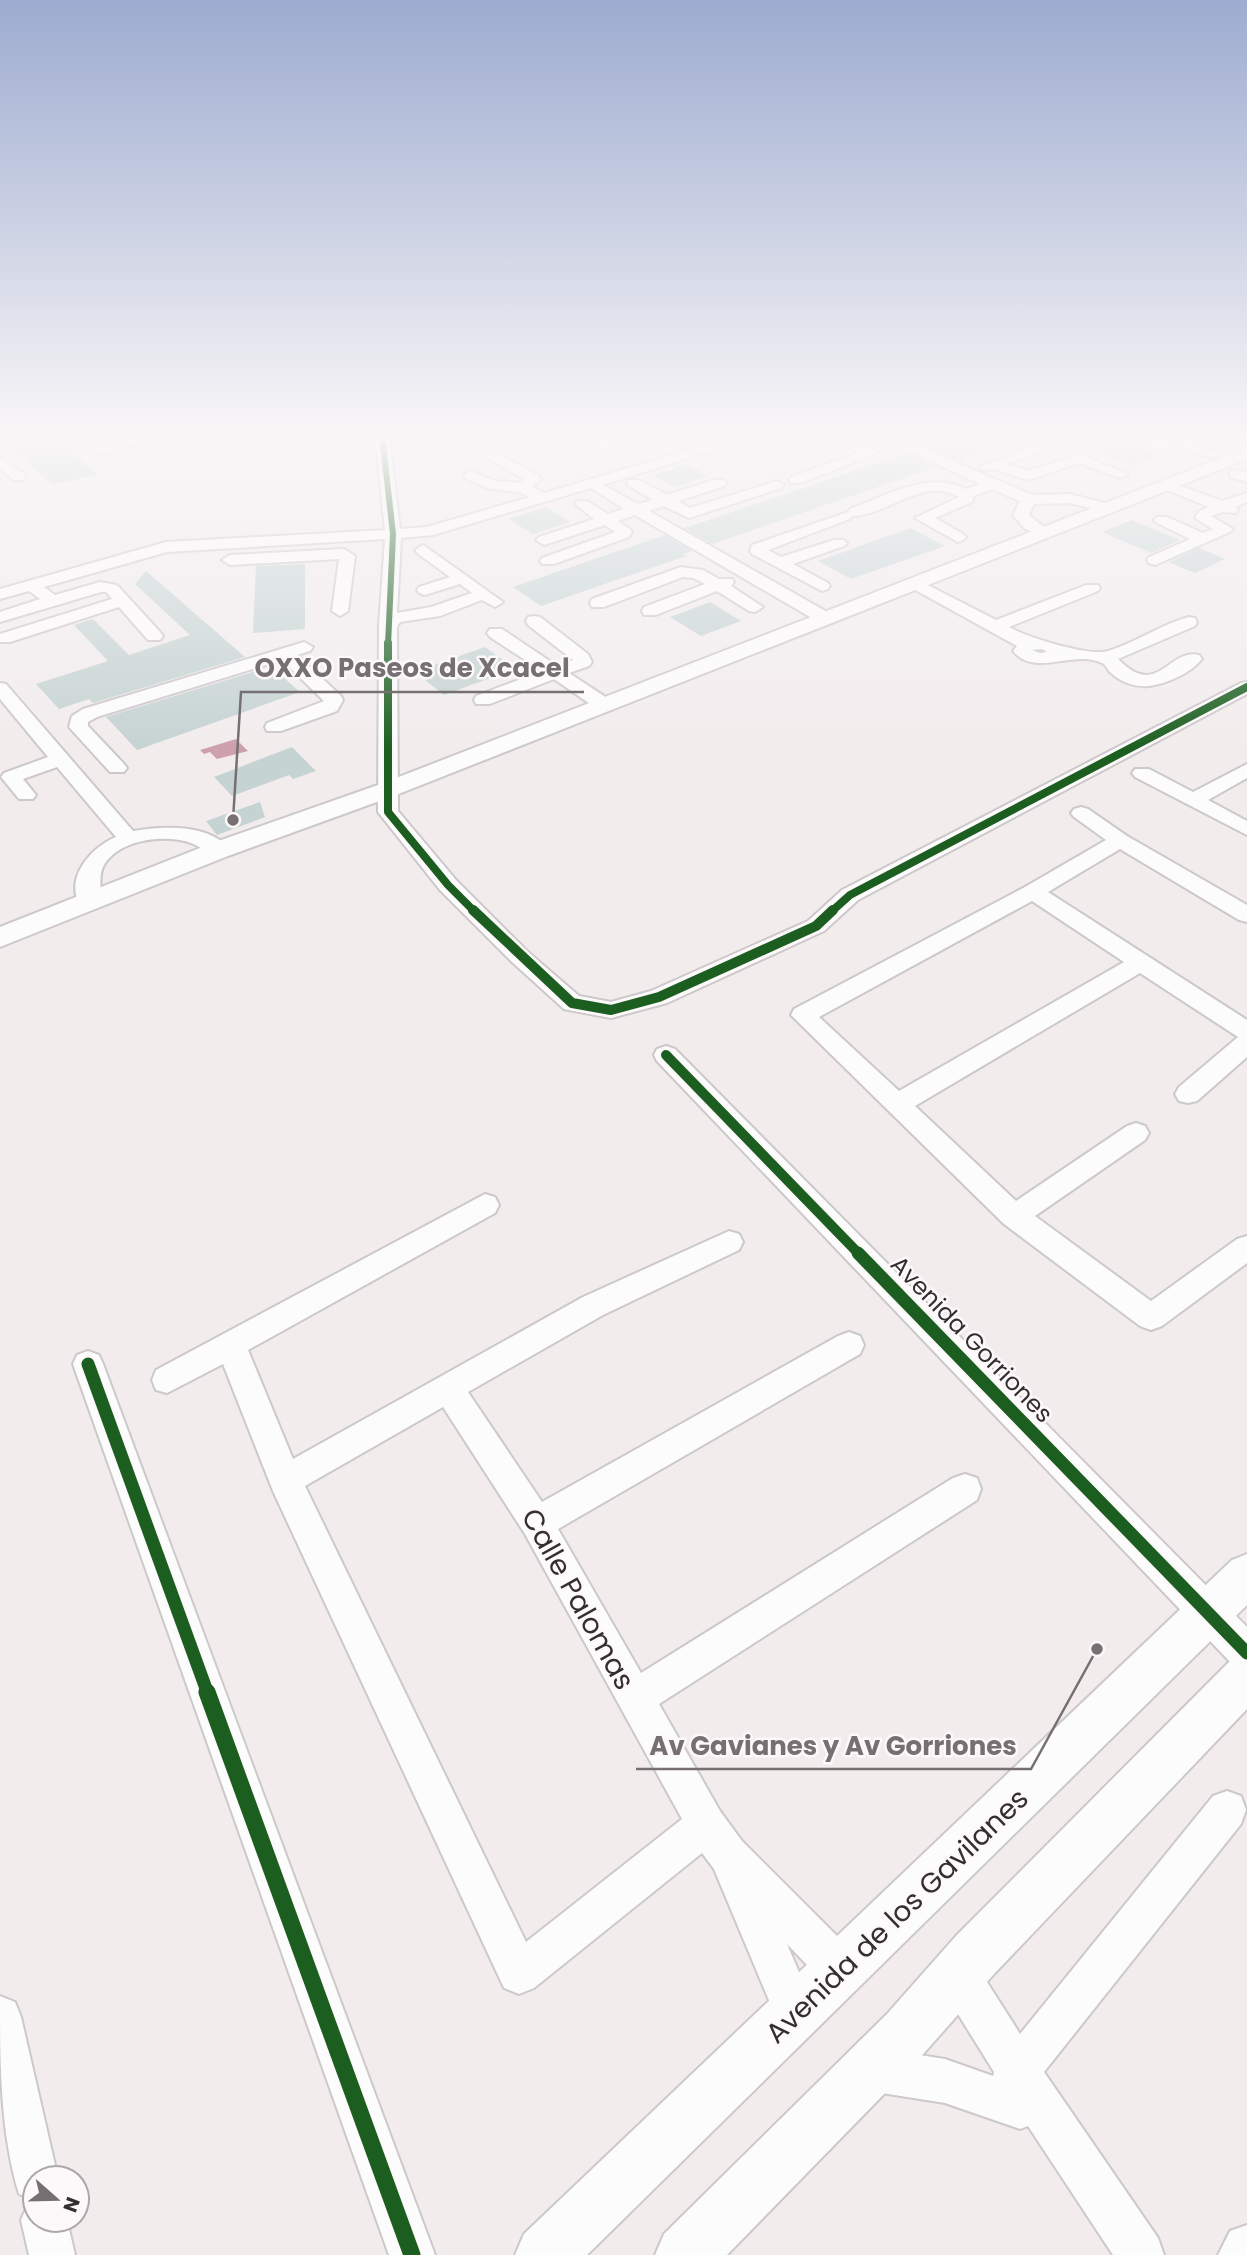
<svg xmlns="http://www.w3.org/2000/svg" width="1247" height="2255" viewBox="0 0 1247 2255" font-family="Poppins,sans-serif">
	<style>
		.water { fill: #ce9fad }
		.building { fill: #c5d3d2 }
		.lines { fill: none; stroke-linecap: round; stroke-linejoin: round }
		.minor-casing { stroke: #cdc8c9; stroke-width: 4 }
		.major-casing { stroke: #cdc8c9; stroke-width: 4 }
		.minor { fill: #fdfcfc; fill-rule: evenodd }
		.major { fill: #fdfcfc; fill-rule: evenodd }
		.cycleway-far4-casing { stroke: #fdf8fa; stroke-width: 9 }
		.cycleway-far3-casing { stroke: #fdf8fa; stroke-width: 11 }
		.cycleway-far2-casing { stroke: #fdf8fa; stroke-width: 15 }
		.cycleway-far1-casing { stroke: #fdf8fa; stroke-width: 18 }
		.cycleway-casing { stroke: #fdf8fa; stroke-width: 21 }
		.cycleway-far4 { stroke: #1b5e20; stroke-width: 6 }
		.cycleway-far3 { stroke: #1b5e20; stroke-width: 8 }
		.cycleway-far2 { stroke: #1b5e20; stroke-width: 10 }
		.cycleway-far1 { stroke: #1b5e20; stroke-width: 13 }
		.cycleway { stroke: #1b5e20; stroke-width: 17 }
		.labels { text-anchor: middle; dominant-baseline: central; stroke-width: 5; stroke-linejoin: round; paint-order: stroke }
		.street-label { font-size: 24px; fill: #332e2f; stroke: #fdf8fa }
		.near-street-label { font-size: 28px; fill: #332e2f; stroke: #fdf8fa }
		.leader { fill: none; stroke: #767072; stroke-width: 2.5 }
		.callout-dot { fill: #767072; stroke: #fdf8fa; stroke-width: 2.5 }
		.callout-label { font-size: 26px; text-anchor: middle; font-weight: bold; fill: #767072; stroke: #fdf8fa; stroke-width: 5; stroke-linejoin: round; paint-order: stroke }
	</style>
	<rect width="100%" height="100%" fill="#f2eced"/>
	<polygon class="water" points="236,739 248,751 217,759 210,752 204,754 200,750"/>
	<g class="building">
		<polygon points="41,435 53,435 97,474 52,485 8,443"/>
		<polygon points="905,435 1025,435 1025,438 957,460"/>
		<polygon points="1057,435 1104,435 1158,455 1132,466"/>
		<polygon points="907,453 936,467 712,544 685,528"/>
		<polygon points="687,465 709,476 675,487 653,475"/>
		<polygon points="546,507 571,522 533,534 508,519"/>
		<polygon points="1132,520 1180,540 1151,553 1102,532"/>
		<polygon points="910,528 945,546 851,579 818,561"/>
		<polygon points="665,535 692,551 683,554 686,556 541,606 513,587"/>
		<polygon points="1199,548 1225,559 1195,573 1169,562"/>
		<polygon points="305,564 305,629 253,633 256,566"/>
		<polygon points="146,571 245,657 93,703 89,699 59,709 36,684 108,661 74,625 93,619 129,655 190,635 135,584"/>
		<polygon points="710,602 741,621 701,636 670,617"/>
		<polygon points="485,647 515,669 444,695 415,672"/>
		<polygon points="259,670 264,674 275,670 300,692 137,750 106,717"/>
		<polygon points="292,747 316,771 293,779 289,775 232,796 214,777"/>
		<polygon points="260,802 265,817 217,835 206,821"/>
	</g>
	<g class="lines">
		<g class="minor-casing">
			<g id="minor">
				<polygon points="0,435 8,435 1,439"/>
				<polygon points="141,435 165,435 101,454 94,450 96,447"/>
				<polygon points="375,435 389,435 400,529 427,527 530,497 519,492 487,488 465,478 463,475 470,471 495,481 519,483 524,479 489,459 487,456 494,452 539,476 541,479 532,487 544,493 740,435 762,435 603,485 638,504 653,500 629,486 627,483 629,480 639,480 667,495 714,480 724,480 726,483 724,486 678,501 690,508 777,481 784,485 782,488 689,518 664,506 649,511 829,613 831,617 829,621 817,621 635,515 618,521 632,531 629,537 554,564 542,564 540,561 542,558 615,532 605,525 544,545 536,540 539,537 594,519 575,504 577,501 587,501 608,514 624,509 591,488 433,535 401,538 397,613 431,607 472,593 460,584 425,595 419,593 417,590 419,587 450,577 417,553 415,550 423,545 503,602 495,607 482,600 440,616 400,622 397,627 398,811 456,880 528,952 579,996 611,1002 651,991 808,921 842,890 1241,683 1247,682 1247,694 858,900 824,931 667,1003 611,1018 564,1009 512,962 440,890 378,812 379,626 385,539 167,552 44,587 55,595 100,582 117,585 160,632 163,636 160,640 148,640 119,607 10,642 0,642 0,634 112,599 106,592 101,592 0,622 0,612 40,599 29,591 0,599 0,589 166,542 385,530"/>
				<polygon points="626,435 648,436 646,439 592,451 585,447 587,444"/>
				<polygon points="829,435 847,435 878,453 801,483 791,483 789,480 791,477 859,452"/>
				<path d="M873,435H892L1032,495L1069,494L1113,505L1115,508L1108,512L1069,503L1034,504L1029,515L1051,533L1043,538L1024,528L1013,515L1020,501L992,489L974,496L972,502L935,518L963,534L966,537L963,540L958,542L915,518L959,497C922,476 890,515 852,516L850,519L768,550L781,557L834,540H844L847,543L844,546L793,564L828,583L830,586L828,589L822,591L752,554L750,551L752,545L848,512L850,509C888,495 926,471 966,489L980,484Z"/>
				<polygon points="1124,435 1145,435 1163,441 1181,435 1202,435 1190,441 1220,454 1213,458 1176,446 1158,449"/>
				<polygon points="1051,439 1058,443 1056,446 1008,464 1028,471 1079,454 1128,474 1121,478 1079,463 1028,480 995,469 982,470 980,467"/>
				<polygon points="0,458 24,474 26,477 24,480 14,480 0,469"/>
				<polygon points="1235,470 1247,473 1247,482 1230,477 1230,471"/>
				<polygon points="1167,481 1222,501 1247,493 1247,502 1236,507 1238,510 1236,513 1223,512 1211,516 1233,529 1230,532 1155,565 1149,563 1147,560 1149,557 1190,539 1157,523 1154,520 1157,517 1167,517 1203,533 1213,529 1195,518 1199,511 1209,507 1162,488 1160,485 1162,482"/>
				<polygon points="344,549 355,556 348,611 340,616 332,611 339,559 230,565 222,560 230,555"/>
				<polygon points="681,567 703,570 719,579 732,579 734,582 731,586 763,607 755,612 749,611 717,591 656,615 644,615 642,611 644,607 705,584 693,578 683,577 604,607 592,607 590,603 592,599"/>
				<path d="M914,578L996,620L1086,585H1098L1100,588L1098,591L1009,627C1026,637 1089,657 1108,651C1136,643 1161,624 1189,617L1195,618L1197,622L1195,626L1118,659C1158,700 1168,648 1199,655L1202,659C1191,673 1166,684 1149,686C1134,688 1119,681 1109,671C1107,668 1105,664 1102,663C1074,649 1035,678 1013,651L1017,646L908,586L906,583ZM1042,649L1047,652L1040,653L1032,650Z"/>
				<polygon points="534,616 540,617 588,654 592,662 589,666 569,673 610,700 612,704 610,708 596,708 554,679 490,704 476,704 474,700 476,696 542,671 490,637 487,633 490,629 502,629 557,666 573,660 528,625 526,621 528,617"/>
				<polygon points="304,642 313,647 310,651 297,655 341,696 343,700 337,711 281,731 267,731 265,727 267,723 324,701 282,660 97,717 88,722 88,726 124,764 127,768 124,772 110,772 69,727 72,716 83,709"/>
				<path d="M0,683L6,684L133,831C162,826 210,823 230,850L226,854C212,858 204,848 191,843C165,834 120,839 104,865C96,879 105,895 97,907H81C63,879 91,847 116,837L57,767L23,779L36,795L33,799H19L1,777L4,773L48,757L0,699Z"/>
				<polygon points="1247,764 1247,778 1208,800 1247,821 1247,835 1135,777 1132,773 1135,769 1149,769 1193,792"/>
				<path d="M1081,807L1088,809L1127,836L1247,905V922L1239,920L1120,849L1048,892L1247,1020V1057L1197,1101L1188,1103L1179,1101L1175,1094L1179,1087L1238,1037L1140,973L915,1106L1016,1201L1127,1126L1136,1123L1145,1126L1149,1133L1145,1140L1035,1216L1151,1301L1237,1239L1247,1236V1263L1162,1326L1151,1330L1140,1326L1004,1224L791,1015L794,1009L1025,887L1106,840L1074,817L1071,813L1074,809ZM1032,901L1124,962L899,1091L819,1017Z"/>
				<polygon points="666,1046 675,1049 1247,1627 1247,1671 1234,1666 657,1061 654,1055 657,1049"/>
				<path d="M485,1194L495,1197L499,1205L495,1213L248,1350L293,1459L583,1297L729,1231L739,1234L743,1242L739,1250L603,1315L468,1392L542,1502L838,1336L849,1332L860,1336L864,1345L860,1354L558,1529L641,1673L953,1478L965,1474L977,1478L981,1489L977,1500L659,1704L720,1811L742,1841L856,1955L862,1970L856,1985L841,1991L826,1985L787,1944L817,2014L811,2029L796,2035L781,2029L714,1869L702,1853L534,1988L519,1994L504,1988L273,1491L223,1364L167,1393L156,1390L152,1380L156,1370ZM443,1407L525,1534L682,1819L526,1942L305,1486Z"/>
				<polygon points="88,1351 99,1355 103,1364 435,2255 389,2255 73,1364 77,1355"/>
				<polygon points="1227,1791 1241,1796 1246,1810 1241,1824 1044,2072 1158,2238 1164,2255 1113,2255 1028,2126 1020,2129 945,2103 869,2091 854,2084 847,2069 854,2054 869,2047 945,2059 993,2076 994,2072 943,1990 937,1975 943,1960 958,1954 973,1960 1020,2034 1213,1796"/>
				<path d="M0,1996L15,2002L21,2017L58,2178H35V2220H67L75,2255H29L21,2220L28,2204L35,2201L19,2194C0,2132 0,2062 0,1996Z"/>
				<polygon points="1247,2225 1247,2255 1218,2255 1230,2231"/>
			</g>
		</g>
		<g class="major-casing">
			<g id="major">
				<polygon points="1247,448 1247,459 396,795 228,856 0,947 0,927 210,844 378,785"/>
				<polygon points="1247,1554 1247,1605 587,2255 515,2255 524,2234 1232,1560"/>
				<polygon points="1247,1653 1247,1709 994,1974 925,2052 727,2255 655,2255 664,2234 887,2014 956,1936 1231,1660"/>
			</g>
		</g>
		<use href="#minor" class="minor"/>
		<use href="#major" class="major"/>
		<g class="cycleway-far4-casing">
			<polyline id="cycleway-far4" points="382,435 393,534 388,645"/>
		</g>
		<g class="cycleway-far3-casing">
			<g id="cycleway-far3">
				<polyline points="388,643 388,812 448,885 475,912"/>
				<polyline points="831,912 850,895 1247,687"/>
			</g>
		</g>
		<g class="cycleway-far2-casing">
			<g id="cycleway-far2">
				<polyline points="473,910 572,1003 611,1010 659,997 816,926 833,910"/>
				<polyline points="666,1055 860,1255"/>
			</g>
		</g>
		<g class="cycleway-far1-casing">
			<g id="cycleway-far1">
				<polyline points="858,1253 1247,1653"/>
				<polyline points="88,1364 208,1694"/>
			</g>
		</g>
		<g class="cycleway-casing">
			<polyline id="cycleway" points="207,1692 412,2255"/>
		</g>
		<use href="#cycleway-far4" class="cycleway-far4"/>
		<use href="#cycleway-far3" class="cycleway-far3"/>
		<use href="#cycleway-far2" class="cycleway-far2"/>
		<use href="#cycleway-far1" class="cycleway-far1"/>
		<use href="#cycleway" class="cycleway"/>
	</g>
	<linearGradient id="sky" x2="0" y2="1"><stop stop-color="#9dacd0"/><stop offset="0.58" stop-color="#f9f6f7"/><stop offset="1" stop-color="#f9f6f7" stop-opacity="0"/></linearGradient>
	<rect width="1247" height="751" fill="url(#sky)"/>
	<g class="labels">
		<g class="street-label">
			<text transform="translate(972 1339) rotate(46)">Avenida Gorriones</text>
		</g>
		<g class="near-street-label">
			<text transform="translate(578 1599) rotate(61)">Calle Palomas</text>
			<text transform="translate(897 1916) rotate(-44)">Avenida de los Gavilanes</text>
		</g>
	</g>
	<path class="leader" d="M233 820L241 692H584M1097 1649L1031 1769H636"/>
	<g class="callout-dot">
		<circle cx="233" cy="820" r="7"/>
		<circle cx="1097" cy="1649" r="7"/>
	</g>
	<g class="callout-label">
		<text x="412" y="677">OXXO Paseos de Xcacel</text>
		<text x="833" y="1755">Av Gavianes y Av Gorriones</text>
	</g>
	<g transform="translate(56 2199) rotate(110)"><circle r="33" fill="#fdf8fa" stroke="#aca7a9" stroke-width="2"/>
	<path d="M0-5L12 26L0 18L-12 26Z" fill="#767072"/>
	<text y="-10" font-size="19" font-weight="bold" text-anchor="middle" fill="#332e2f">N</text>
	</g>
</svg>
